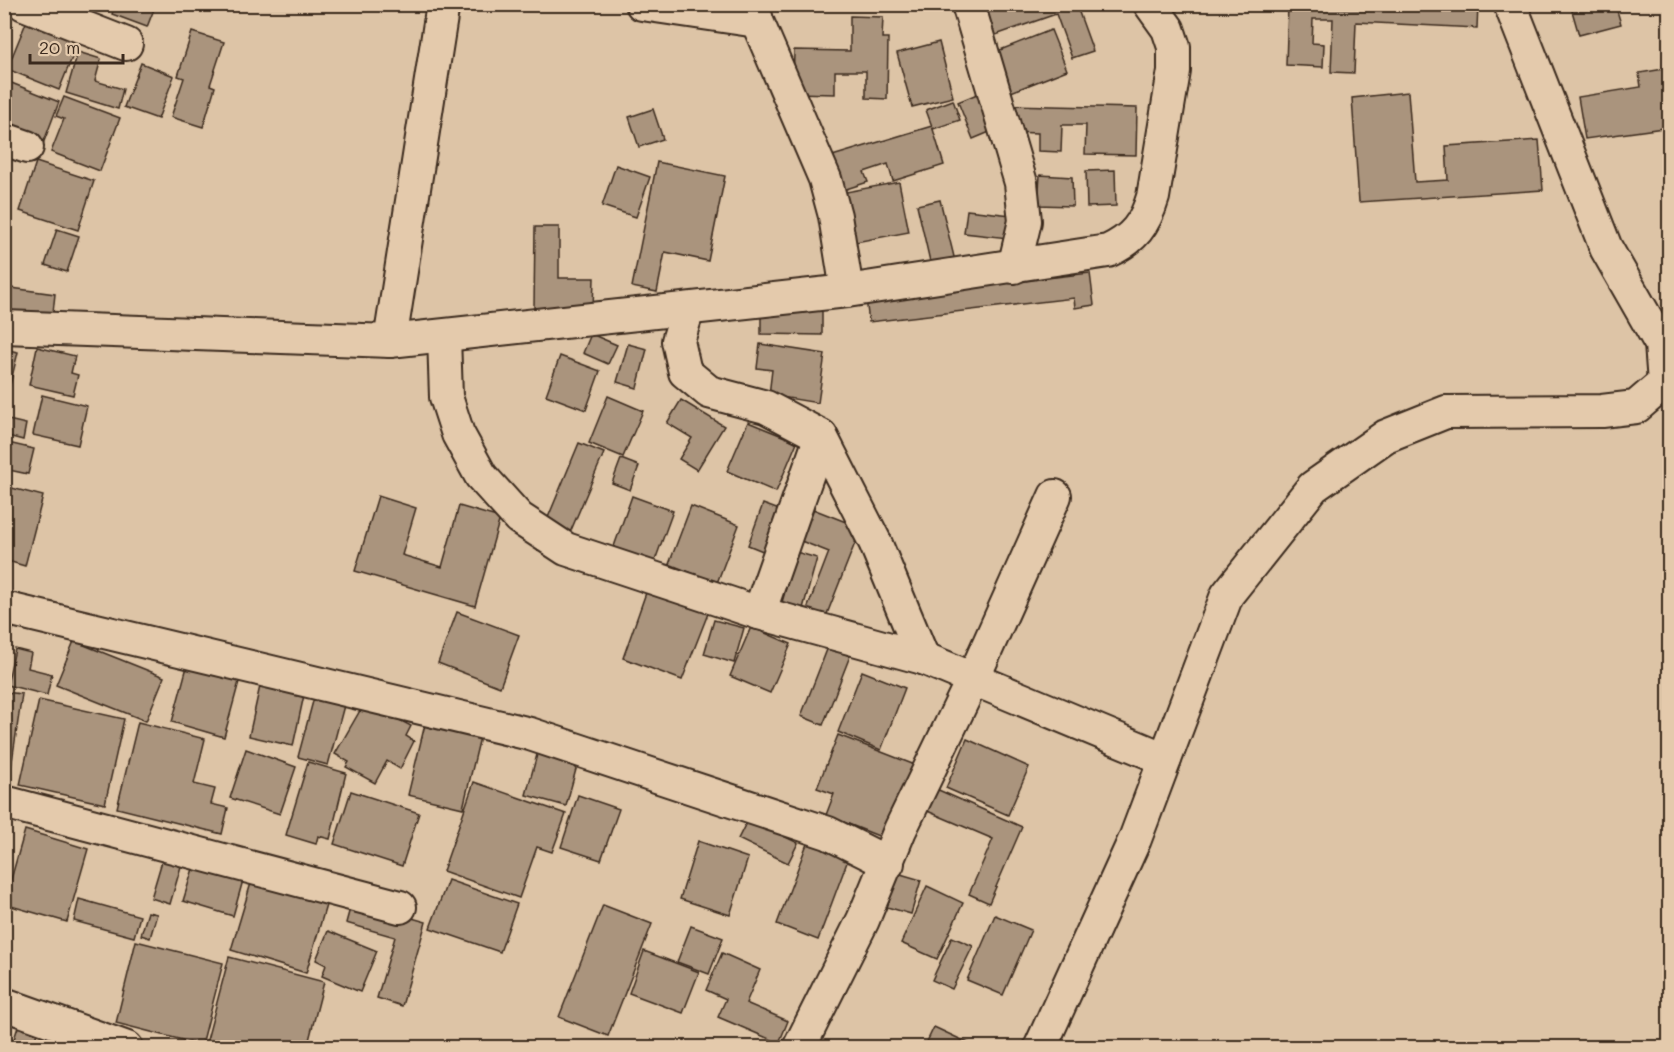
<svg xmlns="http://www.w3.org/2000/svg" width="1674" height="1052" viewBox="0 0 1674 1052" font-family="Mali,sans-serif">
	<style>
		.building { fill: #aa947d; stroke: #3b2a1e; stroke-width: 1.5 }
		.lines { fill: none; stroke-linecap: round; stroke-linejoin: round }
		.minor-casing { stroke: #3b2a1e; stroke-width: 36 }
		.minor { stroke: #e4caac; stroke-width: 32 }
	</style>
	<rect width="100%" height="100%" fill="#ddc4a6"/>
	<filter id="ink" filterUnits="userSpaceOnUse"><feTurbulence type="fractalNoise" baseFrequency=".0167" numOctaves="2"/><feDisplacementMap in="SourceGraphic" scale="12" xChannelSelector="R" yChannelSelector="G"/><feConvolveMatrix kernelMatrix="1 2 1 2 8 2 1 2 1" color-interpolation-filters="sRGB"/></filter>
	<g filter="url(#ink)">
		<g class="building">
			<polygon points="115,4 156,4 147,27 112,14"/>
			<polygon points="978,4 1076,4 1093,51 1072,58 1056,14 990,37"/>
			<polygon points="1400,4 1478,4 1477,28 1356,22 1354,73 1331,72 1333,19 1313,19 1312,43 1324,44 1323,67 1286,65 1288,5 1399,11"/>
			<polygon points="1570,4 1615,4 1621,24 1579,35"/>
			<polygon points="30,13 82,33 59,90 7,69"/>
			<polygon points="850,16 883,17 882,38 888,38 887,99 866,98 866,71 835,71 835,94 793,93 794,50 850,51"/>
			<polygon points="1051,30 1067,70 1006,94 990,54"/>
			<polygon points="192,32 224,42 210,85 215,87 203,127 171,117 184,78 178,76"/>
			<polygon points="939,42 953,97 912,107 897,53"/>
			<polygon points="78,52 101,59 95,81 123,89 118,109 66,93"/>
			<polygon points="141,63 174,76 158,119 124,107"/>
			<polygon points="1670,68 1670,127 1585,139 1578,97 1641,87 1639,73"/>
			<polygon points="4,80 59,102 43,144 4,128"/>
			<polygon points="1408,92 1415,182 1448,180 1446,146 1539,140 1543,190 1359,202 1352,98"/>
			<polygon points="977,94 992,131 973,139 958,102"/>
			<polygon points="64,97 120,118 100,171 51,152 64,119 56,116"/>
			<polygon points="953,100 960,120 933,129 926,110"/>
			<polygon points="1009,105 1137,108 1136,155 1085,154 1086,125 1062,125 1061,152 1038,151 1038,133 1008,132"/>
			<polygon points="653,109 663,139 639,147 629,117"/>
			<polygon points="932,126 944,165 893,181 888,164 864,172 868,182 840,191 829,157"/>
			<polygon points="36,162 94,181 78,230 20,211"/>
			<polygon points="657,162 725,176 708,261 665,252 657,292 632,287"/>
			<polygon points="616,165 650,177 636,217 602,206"/>
			<polygon points="1115,170 1116,206 1087,207 1086,171"/>
			<polygon points="1040,175 1072,177 1073,206 1038,205"/>
			<polygon points="899,182 909,232 856,242 846,192"/>
			<polygon points="940,200 956,265 932,270 917,205"/>
			<polygon points="967,210 1011,215 1008,238 964,233"/>
			<polygon points="535,227 559,227 559,278 594,278 593,309 534,308"/>
			<polygon points="57,229 79,236 67,272 45,265"/>
			<polygon points="1090,273 1094,305 1075,308 1074,298 869,322 866,299"/>
			<polygon points="4,287 55,294 52,322 4,315"/>
			<polygon points="761,310 822,311 822,335 761,334"/>
			<polygon points="591,334 617,345 608,364 583,353"/>
			<polygon points="628,344 647,349 637,388 617,382"/>
			<polygon points="760,344 825,354 818,403 769,395 772,370 757,368"/>
			<polygon points="37,347 75,356 71,373 78,375 73,395 29,385"/>
			<polygon points="4,349 18,352 4,410"/>
			<polygon points="560,356 600,371 586,410 546,395"/>
			<polygon points="42,395 87,406 78,445 33,435"/>
			<polygon points="608,396 643,411 623,457 589,443"/>
			<polygon points="681,400 724,426 697,470 679,459 692,438 667,423"/>
			<polygon points="4,419 26,424 23,440 4,435"/>
			<polygon points="748,422 797,442 776,492 727,471"/>
			<polygon points="4,442 34,449 28,474 4,469"/>
			<polygon points="579,443 604,453 566,542 542,532"/>
			<polygon points="621,459 639,466 630,490 612,483"/>
			<polygon points="4,486 43,496 25,566 4,560"/>
			<polygon points="378,496 416,508 402,555 442,567 459,506 500,518 475,606 355,571"/>
			<polygon points="632,496 673,511 653,566 612,552"/>
			<polygon points="763,504 790,514 775,556 748,545"/>
			<polygon points="691,506 739,525 717,583 669,564"/>
			<polygon points="813,509 861,528 825,619 806,612 829,552 801,541"/>
			<polygon points="796,552 817,558 802,612 781,606"/>
			<polygon points="648,587 709,611 682,680 623,658"/>
			<polygon points="457,612 519,635 500,687 438,663"/>
			<polygon points="4,614 16,616 4,668"/>
			<polygon points="714,620 744,628 734,663 704,654"/>
			<polygon points="751,627 791,644 770,693 730,676"/>
			<polygon points="74,641 164,677 146,721 56,685"/>
			<polygon points="828,647 850,656 823,725 801,716"/>
			<polygon points="15,649 31,653 28,668 52,674 47,695 7,685"/>
			<polygon points="188,663 240,678 224,737 172,722"/>
			<polygon points="862,671 905,688 881,750 838,732"/>
			<polygon points="260,686 304,695 293,746 249,736"/>
			<polygon points="316,690 346,698 328,765 298,757"/>
			<polygon points="4,692 22,694 10,775 4,774"/>
			<polygon points="39,700 124,719 105,804 20,785"/>
			<polygon points="365,702 411,726 406,736 414,741 400,769 387,761 375,783 346,767 349,762 335,754"/>
			<polygon points="426,720 481,733 463,808 408,795"/>
			<polygon points="138,722 205,739 194,784 215,789 211,804 228,808 222,834 117,808"/>
			<polygon points="838,735 915,765 886,839 826,815 834,794 817,788"/>
			<polygon points="967,739 1029,767 1008,815 946,788"/>
			<polygon points="246,749 296,767 280,814 230,798"/>
			<polygon points="538,751 578,762 566,806 526,795"/>
			<polygon points="308,762 346,773 330,839 318,836 316,844 286,835"/>
			<polygon points="474,782 566,814 552,852 537,847 519,898 443,871"/>
			<polygon points="934,788 1022,827 989,903 969,894 993,839 925,810"/>
			<polygon points="351,791 419,813 402,866 334,844"/>
			<polygon points="578,795 619,809 601,860 561,847"/>
			<polygon points="748,819 798,843 788,863 738,839"/>
			<polygon points="25,830 88,849 67,922 4,904"/>
			<polygon points="698,841 748,858 730,915 680,899"/>
			<polygon points="808,841 849,857 818,940 777,924"/>
			<polygon points="165,851 184,856 170,904 151,898"/>
			<polygon points="196,859 245,873 233,916 183,901"/>
			<polygon points="254,873 329,895 306,973 231,950"/>
			<polygon points="897,873 921,880 911,914 887,907"/>
			<polygon points="448,880 517,904 500,952 430,928"/>
			<polygon points="927,886 963,903 937,959 901,943"/>
			<polygon points="79,899 140,916 134,937 74,921"/>
			<polygon points="352,901 426,922 402,1006 377,998 395,937 346,923"/>
			<polygon points="603,905 652,924 608,1036 559,1017"/>
			<polygon points="148,912 157,914 150,938 141,935"/>
			<polygon points="995,915 1031,930 1003,995 967,980"/>
			<polygon points="691,926 723,938 709,974 677,962"/>
			<polygon points="328,931 377,951 360,992 322,976 326,965 316,960"/>
			<polygon points="952,937 973,946 952,989 932,980"/>
			<polygon points="136,941 223,963 202,1045 116,1023"/>
			<polygon points="644,951 699,972 683,1013 629,993"/>
			<polygon points="722,953 760,970 746,1003 788,1021 779,1043 718,1017 726,999 706,990"/>
			<polygon points="229,957 324,982 307,1048 235,1048 207,1040"/>
			<polygon points="19,1024 38,1030 32,1048 11,1048"/>
			<polygon points="934,1027 979,1048 924,1048"/>
		</g>
		<g class="lines">
			<g class="minor-casing">
				<g id="minor">
					<polyline points="24,4 126,44"/>
					<polyline points="642,4 757,21"/>
					<polyline points="753,4 757,21 825,179 835,216 847,291"/>
					<polyline points="968,4 1021,183 1025,221 1014,267"/>
					<polyline points="4,139 27,147"/>
					<polyline points="688,309 678,341 685,372 709,392 766,407 821,436 875,542 923,658"/>
					<path d="M4,327L390,341L847,291L1108,251C1134,239 1145,224 1153,197L1174,71V47L1168,29L1150,4"/>
					<polyline points="444,336 446,397 458,434 481,476 519,518 566,549 759,613 923,658 1165,759"/>
					<polyline points="390,341 443,4"/>
					<polyline points="4,608 530,734 828,833 888,863"/>
					<polyline points="759,613 821,436"/>
					<polyline points="4,802 400,907"/>
					<polyline points="4,1004 127,1048"/>
					<polyline points="799,1048 863,920 900,830 973,679 1055,496"/>
					<polyline points="1040,1048 1135,839 1227,595 1313,487 1386,436 1446,412 1602,411 1636,407 1664,383 1661,344 1606,248 1510,4"/>
				</g>
			</g>
			<use href="#minor" class="minor"/>
		</g>
	</g>
	<rect width="1674" height="1052" fill="none" stroke="#e4caac" stroke-width="24"/>
	<rect x="12" y="12" width="1650" height="1028" fill="none" stroke="#3b2a1e" stroke-width="2" filter="url(#ink)"/>
	<path d="M30 54v9h93v-9" fill="none" stroke="#3b2a1e" stroke-width="3"/>
	<text x="39" y="54" font-size="18" fill="#3b2a1e" stroke="#e4caac" stroke-width="4.5" paint-order="stroke">20 m</text>
</svg>
